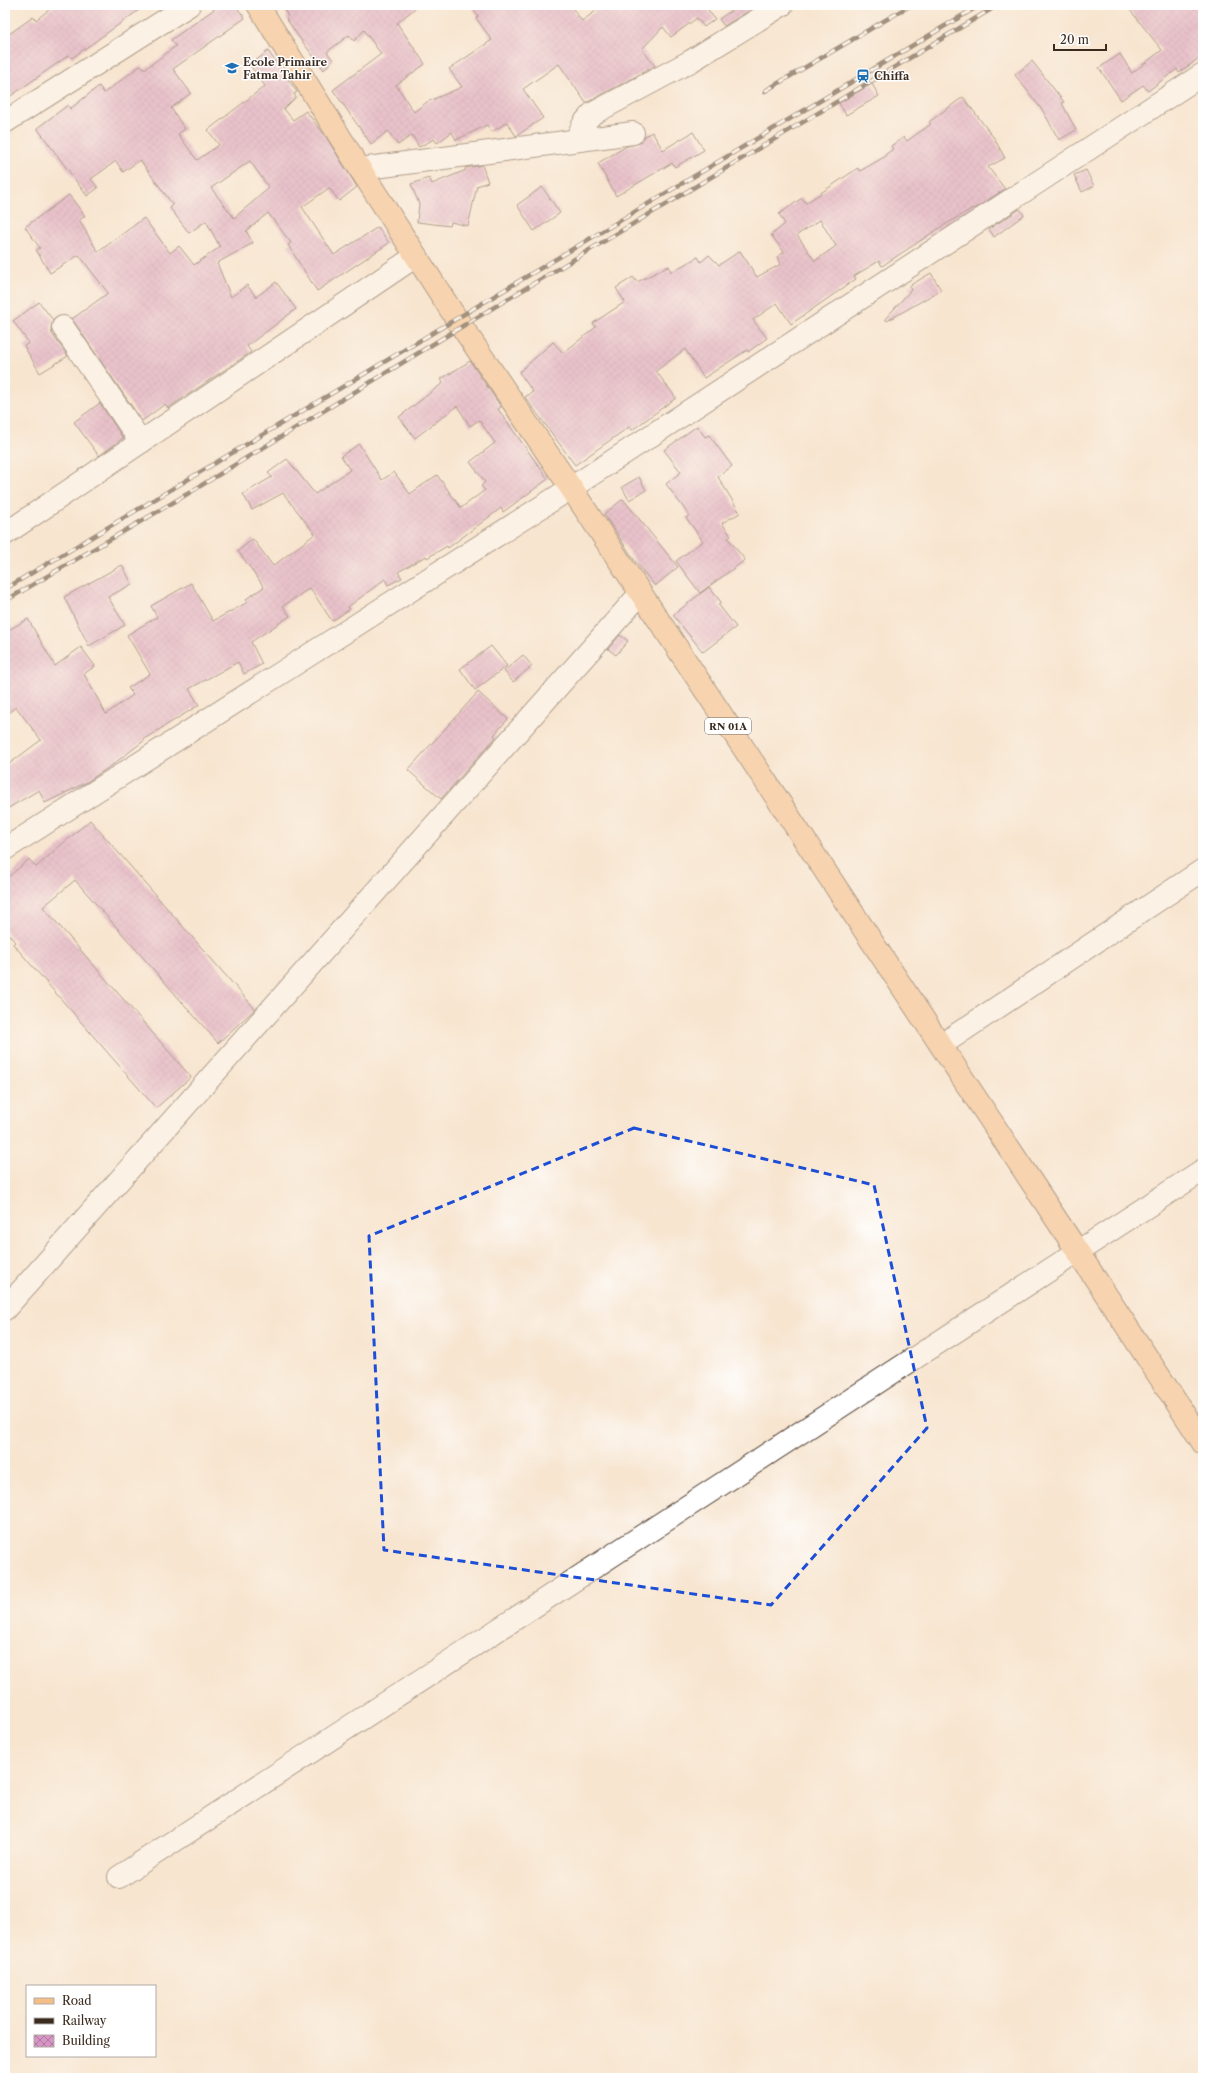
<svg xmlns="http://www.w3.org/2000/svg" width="1208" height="2083" viewBox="0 0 1208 2083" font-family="'Libre Caslon Text',serif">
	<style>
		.building { fill: url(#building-cross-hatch); fill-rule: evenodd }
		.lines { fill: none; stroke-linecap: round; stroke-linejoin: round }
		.minor-casing { stroke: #574639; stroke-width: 24 }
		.major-casing { stroke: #574639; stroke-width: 24 }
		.minor { stroke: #fff; stroke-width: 22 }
		.major { stroke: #f6be87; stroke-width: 22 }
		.rail-casing { stroke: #3b2a1e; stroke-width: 4.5 }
		.rail { stroke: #fff; stroke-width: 3; stroke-dasharray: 9; stroke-linecap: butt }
		.marked { fill: none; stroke: #1d4ed8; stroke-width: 3; stroke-dasharray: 8 5; stroke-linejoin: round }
		.labels { text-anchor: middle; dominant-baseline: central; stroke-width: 3; stroke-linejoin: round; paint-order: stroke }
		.shield { fill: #fff; stroke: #766a62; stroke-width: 1 }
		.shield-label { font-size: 10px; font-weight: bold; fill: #3b2a1e }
		.poi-label { font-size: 11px; font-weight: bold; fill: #3b2a1e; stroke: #fff; text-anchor: start }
	</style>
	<defs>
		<pattern id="building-cross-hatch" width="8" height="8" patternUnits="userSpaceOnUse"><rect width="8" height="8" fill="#d695c4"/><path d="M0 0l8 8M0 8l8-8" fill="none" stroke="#af7a9f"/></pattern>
	</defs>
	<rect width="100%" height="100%" fill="#fff"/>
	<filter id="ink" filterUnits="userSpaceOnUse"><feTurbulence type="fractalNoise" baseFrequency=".025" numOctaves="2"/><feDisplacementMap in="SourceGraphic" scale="8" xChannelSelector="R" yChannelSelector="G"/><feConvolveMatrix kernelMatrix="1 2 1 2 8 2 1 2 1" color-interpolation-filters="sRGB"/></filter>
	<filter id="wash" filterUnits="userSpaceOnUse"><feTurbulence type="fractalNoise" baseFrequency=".012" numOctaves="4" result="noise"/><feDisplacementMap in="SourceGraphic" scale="16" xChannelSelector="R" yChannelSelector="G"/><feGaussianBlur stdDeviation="0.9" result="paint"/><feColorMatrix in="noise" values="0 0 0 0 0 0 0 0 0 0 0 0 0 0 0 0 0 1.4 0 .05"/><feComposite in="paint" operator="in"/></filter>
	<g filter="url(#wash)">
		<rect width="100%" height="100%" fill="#f7e5d0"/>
		<g id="blocks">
			<g class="building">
				<polygon points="55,5 146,5 72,58 69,55 5,100 5,37 33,17 36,20"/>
				<path d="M220,5H235L245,18L173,69L191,93L171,108L185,129L178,134L197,160L219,145L208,130L265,86L250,65L268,51L297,92L294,94L296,97L284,109L293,120L306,111L326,137L357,187L339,201L329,188L302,207L334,255L378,227L389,243L317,291L288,245L291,243L268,213L246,231L253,243L217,263L231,297L247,285L256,297L276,282L296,309L247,346L251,352L168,408L165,404L142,421L72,319L108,293L79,255L50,273L36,250L40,248L25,227L69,195L85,216L79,220L98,252L144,218L170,253L179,246L194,265L220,247L206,221L189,233L170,208L173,205L140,160L123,172L116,161L91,179L98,188L87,196L37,128L68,105L70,109L99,86L104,93L141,65L145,69L176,46L171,40ZM250,161L269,188L234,218L211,188Z"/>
				<polygon points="281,5 419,5 397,23 425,64 396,85 414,112 427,102 462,87 449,69 492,40 476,18 478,16 470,5 570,5 582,21 604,5 715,5 708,10 715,19 704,27 697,18 671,37 663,27 642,49 655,66 586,103 559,64 523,89 543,118 516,136 507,122 492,132 487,125 456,140 452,132 437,143 434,139 419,147 412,135 398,145 388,131 371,144 333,90 381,54 364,30 354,41 349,35 327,52 333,60 324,70 298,36 286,18 288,16"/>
				<polygon points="739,5 758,5 724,26 719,19"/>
				<polygon points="1126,5 1203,5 1203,55 1179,73 1177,69 1148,91 1143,85 1121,100 1099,68 1120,54 1132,73 1162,50"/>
				<polygon points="1032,61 1064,102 1062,103 1076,130 1059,140 1043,111 1015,75"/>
				<polygon points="872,84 879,96 846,115 839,103"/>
				<path d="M963,97L994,138L1005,158L988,167L1005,189L974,209L973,208L941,227L882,266L879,261L854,276L856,279L791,324L777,303L753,320L767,338L748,352L747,350L704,378L685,349L656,371L676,398L632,430L629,427L575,465L525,397L533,392L519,372L553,342L563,353L596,327L593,323L625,302L616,288L633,277L637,282L669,266L671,272L698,257L701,262L709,255L719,265L740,251L757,277L781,264L777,257L784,252L771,235L785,224L779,214L802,198L806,203L858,168L860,171L886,156L885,155L893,149L891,146L904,137L907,141L931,124L929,122ZM820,220L836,246L815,261L797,235Z"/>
				<polygon points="652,132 663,150 693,132 704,150 675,167 672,163 616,196 598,163 627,146 640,143 645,136"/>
				<polygon points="482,165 488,182 477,186 468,226 451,222 450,226 417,222 419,204 411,184 429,178 432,184 466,170 465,168"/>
				<polygon points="1086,170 1094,186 1082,192 1074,175"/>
				<polygon points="542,187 560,213 534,231 517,205"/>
				<polygon points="1020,209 1024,215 994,237 989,229"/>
				<polygon points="931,273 941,290 887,321 885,319 911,290 909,286"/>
				<polygon points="39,302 53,320 51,328 52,334 68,356 40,373 24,346 29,343 13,321"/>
				<polygon points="470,361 501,407 498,409 548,479 503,512 501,508 448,548 447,546 427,558 426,556 398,572 402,578 388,585 385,579 348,607 350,609 332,621 310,588 283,606 290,616 251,642 262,664 244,674 238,662 189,689 199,705 144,739 145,740 115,763 87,782 45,803 39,790 5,810 5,767 41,740 16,707 5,715 5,632 28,619 55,666 81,647 95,666 84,674 106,714 133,695 128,688 150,674 127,635 157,617 151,606 191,583 213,621 248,602 246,599 264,587 238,551 253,539 273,566 315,534 283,493 252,510 243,494 272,477 268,473 287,459 315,494 350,470 341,456 359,444 382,480 394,472 410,494 437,475 461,508 485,490 481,486 485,482 470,462 495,443 479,420 470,426 457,406 415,438 399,417 443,383 441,379"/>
				<polygon points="100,403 123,438 99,456 74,422"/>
				<polygon points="697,426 705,437 709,435 732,466 718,477 740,513 722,523 731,536 728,538 745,560 700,593 676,561 703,541 686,518 689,515 666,484 681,472 664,450"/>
				<polygon points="639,477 646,490 629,500 622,487"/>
				<polygon points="623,499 678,567 655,586 635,561 604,514"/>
				<polygon points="122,565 132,584 108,597 125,625 89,646 64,597"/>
				<polygon points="709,587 721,602 718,604 736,627 703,652 673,615"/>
				<polygon points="620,635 628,641 616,655 608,649"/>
				<polygon points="491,646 507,666 475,690 460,669"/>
				<polygon points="523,655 532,666 513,682 504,671"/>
				<polygon points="478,692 508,719 494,735 496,737 441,799 408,770"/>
				<polygon points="90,820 255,1009 218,1043 75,880 43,907 191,1077 156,1108 13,944 15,942 5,930 5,880 29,859 36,867"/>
			</g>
		</g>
	</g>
	<g filter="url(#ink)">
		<use href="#blocks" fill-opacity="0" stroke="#574639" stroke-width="1"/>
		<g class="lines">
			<g class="minor-casing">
				<g id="minor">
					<polyline points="5,122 189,5"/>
					<polyline points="576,140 584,123 592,114 691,61 782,5"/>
					<polyline points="360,169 633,133"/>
					<polyline points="63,327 141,442"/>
					<polyline points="5,534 416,256"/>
					<polyline points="5,849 571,488 1203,74"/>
					<polyline points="941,1045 1203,870"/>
					<polyline points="5,1309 640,594"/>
					<polyline points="119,1877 1203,1170"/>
				</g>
			</g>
			<g class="major-casing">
				<polyline id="major" points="258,5 360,169 456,318 571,488 1078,1252 1203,1443"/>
			</g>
			<use href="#minor" class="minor"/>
			<use href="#major" class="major"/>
			<g class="rail-casing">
				<g id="rail">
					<polyline points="765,91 911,5"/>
					<polyline points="5,589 980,5"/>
					<polyline points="5,601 179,499 461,327 998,5"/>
				</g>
			</g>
			<use href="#rail" class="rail"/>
		</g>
	</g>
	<path d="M0 0H1208V2083H0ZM634,1128L874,1185L927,1428L771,1605L384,1550L369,1236Z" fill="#f7e5d0" fill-opacity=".55" fill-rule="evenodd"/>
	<path class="marked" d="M634,1128L874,1185L927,1428L771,1605L384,1550L369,1236Z"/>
	<defs>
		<g id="school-bare" transform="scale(1.08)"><path d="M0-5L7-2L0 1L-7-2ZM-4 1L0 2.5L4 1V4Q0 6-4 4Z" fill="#1f6fb2" stroke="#fff" stroke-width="2.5" paint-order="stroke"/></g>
		<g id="station-bare" transform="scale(1.08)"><path d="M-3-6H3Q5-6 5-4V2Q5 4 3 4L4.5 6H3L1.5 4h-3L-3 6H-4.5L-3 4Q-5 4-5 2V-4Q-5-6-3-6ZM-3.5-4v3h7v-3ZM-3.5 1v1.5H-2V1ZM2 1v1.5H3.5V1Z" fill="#1f6fb2" stroke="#fff" stroke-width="2.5" paint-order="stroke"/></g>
	</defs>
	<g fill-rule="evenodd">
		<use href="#school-bare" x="232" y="68"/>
		<use href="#station-bare" x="863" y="76"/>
	</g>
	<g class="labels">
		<rect class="shield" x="705" y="718" width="46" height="16" rx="3"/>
		<g class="shield-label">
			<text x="728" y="726">RN 01A</text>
		</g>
		<g class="poi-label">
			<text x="243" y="62">Ecole Primaire<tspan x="243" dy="13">Fatma Tahir</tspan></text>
			<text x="874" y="76">Chiffa</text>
		</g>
	</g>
	<rect width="1208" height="2083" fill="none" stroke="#fff" stroke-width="20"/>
	<rect x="26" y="1985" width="130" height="72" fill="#ffffff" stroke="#b1aaa5"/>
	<rect x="34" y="1998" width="20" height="6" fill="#f6be87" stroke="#b1aaa5"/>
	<text x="62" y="2005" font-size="12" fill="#3b2a1e">Road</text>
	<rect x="34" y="2018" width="20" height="6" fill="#3b2a1e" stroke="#b1aaa5"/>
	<text x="62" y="2025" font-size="12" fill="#3b2a1e">Railway</text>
	<rect x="34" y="2035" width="20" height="12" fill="url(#building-cross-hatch)" stroke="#b1aaa5"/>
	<text x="62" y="2045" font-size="12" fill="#3b2a1e">Building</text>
	<path d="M1054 44v6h52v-6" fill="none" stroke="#3b2a1e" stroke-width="2"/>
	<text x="1060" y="44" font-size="12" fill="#3b2a1e" stroke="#ffffff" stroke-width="3" paint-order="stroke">20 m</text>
</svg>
